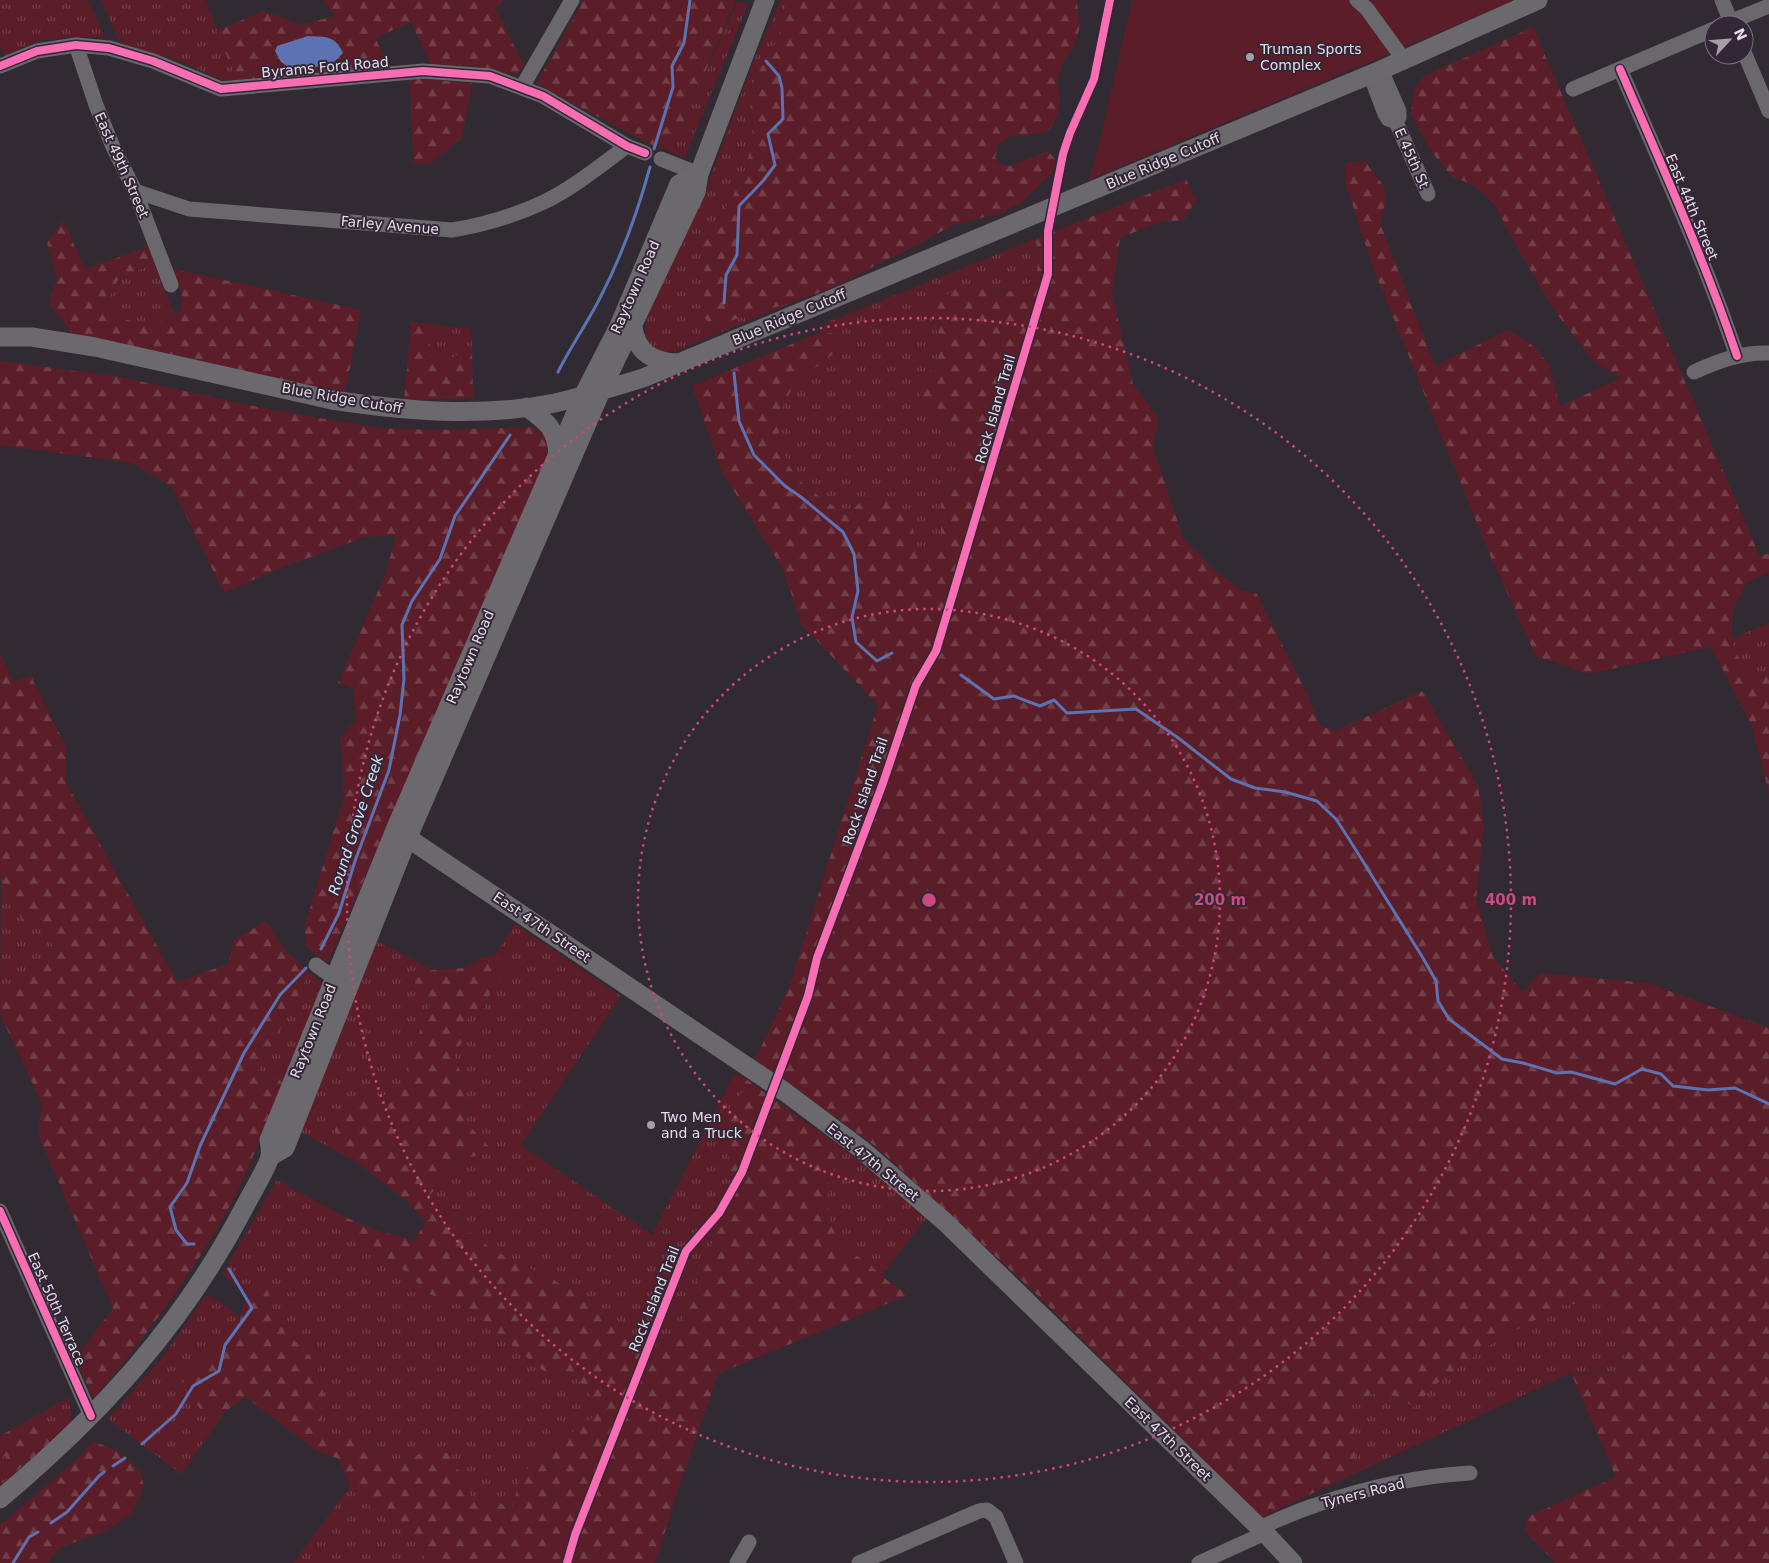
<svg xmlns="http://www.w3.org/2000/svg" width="1769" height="1563" viewBox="0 0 1769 1563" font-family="'DejaVu Sans',sans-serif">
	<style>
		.grass { fill: url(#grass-tufts) }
		.forest { fill: url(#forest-firs); fill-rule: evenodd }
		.pitch { fill: #5b1e29 }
		.water { fill: #5c72b2 }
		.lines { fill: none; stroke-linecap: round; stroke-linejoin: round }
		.stream { stroke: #5c72b2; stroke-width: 3 }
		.minor { stroke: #6a686d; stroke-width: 15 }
		.major { stroke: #6c696e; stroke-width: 19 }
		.cycleway-casing { stroke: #332636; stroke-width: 11 }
		.cycleway { stroke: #f96db3; stroke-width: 8 }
		.ring { fill: none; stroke: #ca497e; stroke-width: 2.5; stroke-dasharray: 2.5 5 }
		.poi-dot { fill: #a59ea7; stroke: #332636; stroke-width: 2 }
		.labels { text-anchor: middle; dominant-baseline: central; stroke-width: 4; stroke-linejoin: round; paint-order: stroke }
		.poi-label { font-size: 14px; fill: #e4dce6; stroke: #332636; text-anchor: start }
		.street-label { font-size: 14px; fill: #e4dce6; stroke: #332636 }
		.water-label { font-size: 15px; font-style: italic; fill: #d8e0f4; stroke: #332636 }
		.centre { fill: #ca497e; stroke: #332636; stroke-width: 2.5 }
		.ring-label { font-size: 15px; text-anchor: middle; font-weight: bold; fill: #ca497e; stroke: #332636; stroke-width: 4; stroke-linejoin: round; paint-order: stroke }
	</style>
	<defs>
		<pattern id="grass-tufts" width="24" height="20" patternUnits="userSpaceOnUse" patternTransform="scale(1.25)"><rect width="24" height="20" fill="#5b1e29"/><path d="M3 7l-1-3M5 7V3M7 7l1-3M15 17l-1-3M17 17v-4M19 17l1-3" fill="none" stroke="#723e48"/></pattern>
		<pattern id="forest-firs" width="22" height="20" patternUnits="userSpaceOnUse" patternTransform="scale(1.25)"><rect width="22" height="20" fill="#5b1e29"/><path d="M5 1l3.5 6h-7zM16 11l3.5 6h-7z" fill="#723e48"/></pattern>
	</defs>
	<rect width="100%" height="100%" fill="#312a32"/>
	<g class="grass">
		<polygon points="0,0 88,0 105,37 65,37 34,42 5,56 0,46"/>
		<polygon points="101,0 205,0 238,82 220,79 177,60 120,43"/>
		<polygon points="781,0 787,0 784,19 775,44 754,80 750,104 755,133 742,180 731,199 702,244 705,280 761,311 796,301 672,352 654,349 644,335 648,315 704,195 753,62"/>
		<polygon points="737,2 748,4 685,157 654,146 674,145"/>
		<path d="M1035,239L1039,254L1036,279C1011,293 1012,296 985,282L930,320L942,338L937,363L917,387L925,413L943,419L961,440L960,468L941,504V540L923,567L913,529L868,496L846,515L805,486L789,466L778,437L783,403L800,378L821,364L836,334L820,332L828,322Z"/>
		<polygon points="154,264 174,314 151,326 101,313 119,278"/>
		<polygon points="430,324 471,329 472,347 452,358 429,365"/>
		<polygon points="1769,623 1769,670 1747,679 1731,639"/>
		<polygon points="1,875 24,924 44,926 57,956 0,990"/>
		<polygon points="515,924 621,996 521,1145 652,1235 735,1073 746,1079 736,1110 719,1132 729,1155 732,1188 682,1325 664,1345 649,1345 623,1331 592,1310 579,1293 495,1251 426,1200 447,1174 468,1158 493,1151 465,1121 463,1080 454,1055 467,1034 468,1015 484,1008 494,985 507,969 495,955"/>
		<polygon points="375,940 432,970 414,979 419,992 432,1001 407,1062 407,1080 398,1094 356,1098 335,1132 355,1161 301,1132"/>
		<polygon points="310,973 321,982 321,998 284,1083 258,1071"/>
		<polygon points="845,1150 927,1217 881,1276 870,1264 839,1245 828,1214 828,1180"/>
		<polygon points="277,1180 345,1217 337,1226 372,1255 397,1264 431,1295 460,1303 545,1372 573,1376 590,1391 592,1418 548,1450 522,1475 512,1508 494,1501 470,1501 466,1482 428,1449 404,1462 389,1462 362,1440 315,1433 293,1339 275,1316 267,1289 247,1292 222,1274"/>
		<polygon points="207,1294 240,1316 235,1339 202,1360 203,1412 225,1412 181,1474 108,1419 161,1359"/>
		<path d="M1606,1301L1622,1313L1625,1348L1622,1371L1571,1373L1328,1486L1355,1463L1348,1405C1381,1389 1382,1388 1414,1407L1434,1386L1487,1346L1563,1305Z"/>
		<path d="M68,1398C76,1425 70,1425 50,1443L39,1414Z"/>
		<polygon points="5,1456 17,1471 0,1486 0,1458"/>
		<polygon points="350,1487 368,1504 417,1539 426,1563 293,1563"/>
	</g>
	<g class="forest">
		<path d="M323,0H504L495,7L524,66L517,75L467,65H431L411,22L375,38L391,69L238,82L216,31L264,11L300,25L335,16ZM286,43L334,62L305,70L275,51L277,46Z"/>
		<polygon points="584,0 736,0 674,145 654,146 536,84"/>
		<polygon points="787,0 1078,0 1077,1 1080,26 1075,44 1063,63 1056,84 1060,97 1058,116 1049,130 1028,136 1012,135 998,145 995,157 1000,164 1010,166 1048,151 1056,160 1054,170 1022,202 1001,213 953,225 913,247 876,265 837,286 796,301 713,326 703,317 705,280 702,244 731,199 742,180 755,133 750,104 754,80 775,44 784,19"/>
		<polygon points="1533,27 1760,557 1769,553 1769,572 1746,583 1733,610 1731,639 1747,679 1769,670 1769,793 1752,726 1711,647 1588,674 1536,656 1492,560 1373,268 1345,181 1345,163 1365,161 1383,185 1386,200 1380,223 1435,366 1508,330 1535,347 1549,365 1560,406 1621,378 1593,361 1554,310 1515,244 1495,205 1474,185 1452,177 1431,151 1411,114 1414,89 1424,76"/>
		<polygon points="410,78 472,83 462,138 430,164 413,163"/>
		<path d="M1186,179L1196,200L1184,220L1160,222L1120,238L1112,293L1133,384L1159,418L1153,447L1183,538L1214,570L1241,590L1257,594L1307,694L1320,726L1335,731L1422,691L1478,786L1484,826L1476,899L1493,957L1523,992L1541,973L1648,983L1769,1028V1563H1556L1525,1532L1527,1517L1616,1477L1571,1373L1584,1374L1622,1371L1625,1348L1622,1313L1606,1301L1563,1305L1487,1346L1434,1386L1414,1407C1382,1388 1381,1389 1348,1405L1354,1426L1355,1463L1328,1486L1260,1518L1206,1462L1030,1288L875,1146L797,1089L755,1060L789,987L878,705L801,624L784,571L722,472L692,386L820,332L836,334L839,349L821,364L800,378L783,403L778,437L789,466L805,486L846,515L868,496L892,499L913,529L923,566L941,540V504L960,468L961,440L943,419L925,413L917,387L937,363L942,338L930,320L932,304L961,286L985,282L1003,292L1014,291L1036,279L1039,254L1035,239Z"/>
		<polygon points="63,220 85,269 148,247 154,264 119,278 101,313 151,326 181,310 182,294 169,268 361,310 345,393 72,334 49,303 57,278 47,243"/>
		<polygon points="411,322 430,324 430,365 452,358 472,347 473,398 404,400"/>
		<path d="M0,361L120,377L267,409L377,428L439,430L531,427C548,436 551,442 549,462L327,963L305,946V925L344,796L340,738L356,720L353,688L338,683L386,573L396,535L365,537L273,571L224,593L172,487L133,463L0,445Z"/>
		<path d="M0,653L13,681L31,676L66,747L65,781L177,982L228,964L234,940L266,921L286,951L310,973L258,1071L284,1083C267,1122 251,1164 232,1202C194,1273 145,1336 94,1399L75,1358L113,1309L38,1134L42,1104L0,1014V990L57,956L44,926L24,924L0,875Z"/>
		<polygon points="495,955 508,969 494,985 484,1008 468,1015 467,1034 454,1055 463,1080 465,1121 493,1151 468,1158 447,1174 426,1200 495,1251 579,1293 592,1310 623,1331 649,1345 664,1345 682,1325 732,1188 729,1155 719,1132 736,1110 746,1079 845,1150 828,1180 828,1214 839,1245 870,1264 881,1276 908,1295 718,1374 678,1490 655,1563 426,1563 417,1539 368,1504 350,1487 339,1459 315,1450 246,1397 225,1412 203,1412 181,1385 202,1360 235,1339 247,1292 267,1288 275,1316 293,1339 317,1364 326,1406 315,1433 362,1440 389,1462 404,1462 428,1449 447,1453 466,1482 470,1501 494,1501 512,1508 521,1475 548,1450 592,1418 590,1391 573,1376 545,1372 460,1303 431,1295 397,1264 372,1255 337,1227 345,1217 373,1229 414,1241 426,1222 406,1200 355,1161 335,1132 338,1109 356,1098 398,1094 407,1080 407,1062 432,1001 418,992 414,979 432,970 465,968 482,957"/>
		<polygon points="39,1414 50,1443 17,1471 5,1456 0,1458 0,1436"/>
		<polygon points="94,1441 118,1452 140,1471 144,1486 132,1513 104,1532 59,1548 49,1561 49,1563 0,1563 0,1525 72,1464"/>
	</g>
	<polygon class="pitch" points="1132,0 1516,0 1089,180 1100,141"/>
	<path class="water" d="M308,36C326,37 335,35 343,53L334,62L305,70L290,68L281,62L275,51L277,46Z"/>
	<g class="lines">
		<g class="stream">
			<polyline points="654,149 673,87 672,66 684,43 690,0"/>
			<polyline points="724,303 726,275 737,255 739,206 763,181 775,165 768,134 783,119 782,88 779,76 766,61"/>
			<path d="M558,372C571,346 588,322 601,296C622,255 638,211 650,167"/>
			<polyline points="734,373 739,421 754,455 785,486 801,497 843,532 854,554 858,591 852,617 856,642 877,661 892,653"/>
			<polyline points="961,675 994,699 1014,696 1040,706 1054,700 1067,713 1136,709 1177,737 1231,779 1255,788 1285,792 1317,801 1336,819 1349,839 1423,958 1436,981 1438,1001 1449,1019 1502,1059 1523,1063 1557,1073 1571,1072 1615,1084 1642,1069 1661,1074 1673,1086 1708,1090 1735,1088 1769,1104"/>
			<polyline points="321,949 339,913 355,861 389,770 400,715 404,679 402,625 412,601 440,559 455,516 510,435"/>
			<polyline points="194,1244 187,1244 176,1230 170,1207 187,1183 200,1146 244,1053 280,995 306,968"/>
			<polyline points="142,1444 176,1414 193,1386 219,1371 225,1345 252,1308 229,1269"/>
			<polyline points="113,1466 125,1458"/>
			<polyline points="51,1523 67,1512 99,1476 104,1472"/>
			<polyline points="13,1563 29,1537 38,1532"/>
		</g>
		<g class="minor">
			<polyline points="1357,0 1367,9 1404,60"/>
			<polyline points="1722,0 1732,25"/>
			<polyline points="1722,25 1769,6"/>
			<polyline points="76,45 96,105 113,147 135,191 171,285"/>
			<polyline points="1744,52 1769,111"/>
			<polyline points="0,66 37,51 76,45 109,48 153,61 221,89 423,71 490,76 543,96 627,146 645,153"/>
			<path d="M1620,69C1661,164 1704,258 1737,356"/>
			<polyline points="1370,74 1385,114 1388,119 1396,122 1399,117 1399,111 1381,70"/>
			<polyline points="522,87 572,0"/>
			<polyline points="1573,89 1714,29"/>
			<polyline points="1396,122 1428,194"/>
			<polyline points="661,159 699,174"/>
			<path d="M135,191L189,209L452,230C484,225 514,216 544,202C573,188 600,166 627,146"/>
			<path d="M1694,372C1718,361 1742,352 1769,353"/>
			<polyline points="316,965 344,985"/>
			<polyline points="0,1211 91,1416"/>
			<path d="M1259,1528C1278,1520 1297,1511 1316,1505C1365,1488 1418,1476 1470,1473"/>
			<polyline points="737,1563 749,1542"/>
			<polyline points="859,1563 979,1511 987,1510 996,1517 1016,1563"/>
			<polyline points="1199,1563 1265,1533"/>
		</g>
		<g class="major">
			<path d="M633,327C636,352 653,362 677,363"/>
			<path d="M0,337H32L95,347L332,400C406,411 481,418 555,403C585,396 614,387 643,378L1381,70L1538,0"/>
			<path d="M527,407C547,422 556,428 558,454"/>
			<polyline points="399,832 785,1092 861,1149 945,1222 1265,1533 1293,1563"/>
			<polyline points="271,1156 285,1148 408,837 601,391 696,192 699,174 765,0"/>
			<path d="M0,1499C102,1413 183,1325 245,1206C250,1196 270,1163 270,1155C271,1150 270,1145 269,1140L395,830L583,396L619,326L679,184L699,174"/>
		</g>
		<g class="cycleway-casing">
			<g id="cycleway">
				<polyline points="0,66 37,51 76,45 109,48 153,61 221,89 423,71 490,76 543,96 627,146 645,153"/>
				<path d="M1620,69C1661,164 1704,258 1737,356"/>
				<polyline points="0,1211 91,1416"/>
				<polyline points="567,1563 575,1535 686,1251 719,1213 742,1172 808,996 817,958 883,783 916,685 936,651 1048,274 1048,231 1063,154 1070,133 1094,79 1110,0"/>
			</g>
		</g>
		<use href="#cycleway" class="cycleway"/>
	</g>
	<g class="ring">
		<circle cx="929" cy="900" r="291"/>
		<circle cx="929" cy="900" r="582"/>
	</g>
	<g class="poi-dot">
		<circle cx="1250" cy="57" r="5"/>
		<circle cx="651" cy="1125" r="5"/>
	</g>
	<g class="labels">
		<g class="poi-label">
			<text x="1260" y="49">Truman Sports<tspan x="1260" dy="16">Complex</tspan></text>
			<text x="661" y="1117">Two Men<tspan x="661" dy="16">and a Truck</tspan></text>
		</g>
		<g class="street-label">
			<text transform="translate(325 67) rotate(-5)">Byrams Ford Road</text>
			<text transform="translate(1412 158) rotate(66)">E 45th St</text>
			<text transform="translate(1163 161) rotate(-23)">Blue Ridge Cutoff</text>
			<text transform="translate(122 165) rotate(66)">East 49th Street</text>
			<text transform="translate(1692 207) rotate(67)">East 44th Street</text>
			<text transform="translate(390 225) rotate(5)">Farley Avenue</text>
			<text transform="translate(635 287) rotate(-66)">Raytown Road</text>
			<text transform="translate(789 317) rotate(-23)">Blue Ridge Cutoff</text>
			<text transform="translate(342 398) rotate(10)">Blue Ridge Cutoff</text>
			<text transform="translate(995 409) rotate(-74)">Rock Island Trail</text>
			<text transform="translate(470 657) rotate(-67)">Raytown Road</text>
			<text transform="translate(865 791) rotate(-71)">Rock Island Trail</text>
			<text transform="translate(542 927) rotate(34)">East 47th Street</text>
			<text transform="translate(313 1031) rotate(-68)">Raytown Road</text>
			<text transform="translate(873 1162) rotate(39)">East 47th Street</text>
			<text transform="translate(654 1299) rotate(-68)">Rock Island Trail</text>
			<text transform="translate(57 1309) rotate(66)">East 50th Terrace</text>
			<text transform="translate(1168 1439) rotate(44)">East 47th Street</text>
			<text transform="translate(1363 1493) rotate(-14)">Tyners Road</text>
		</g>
		<g class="water-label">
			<text transform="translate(356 825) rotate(-72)">Round Grove Creek</text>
		</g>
	</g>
	<circle cx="929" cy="900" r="8" class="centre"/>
	<g class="ring-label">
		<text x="1220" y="905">200 m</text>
		<text x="1511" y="905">400 m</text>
	</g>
	<g transform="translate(1729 40) rotate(64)"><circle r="24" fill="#332636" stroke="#7a6f7c"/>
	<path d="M0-4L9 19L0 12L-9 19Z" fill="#a59ea7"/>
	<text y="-8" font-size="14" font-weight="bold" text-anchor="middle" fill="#e4dce6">N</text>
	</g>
</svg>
